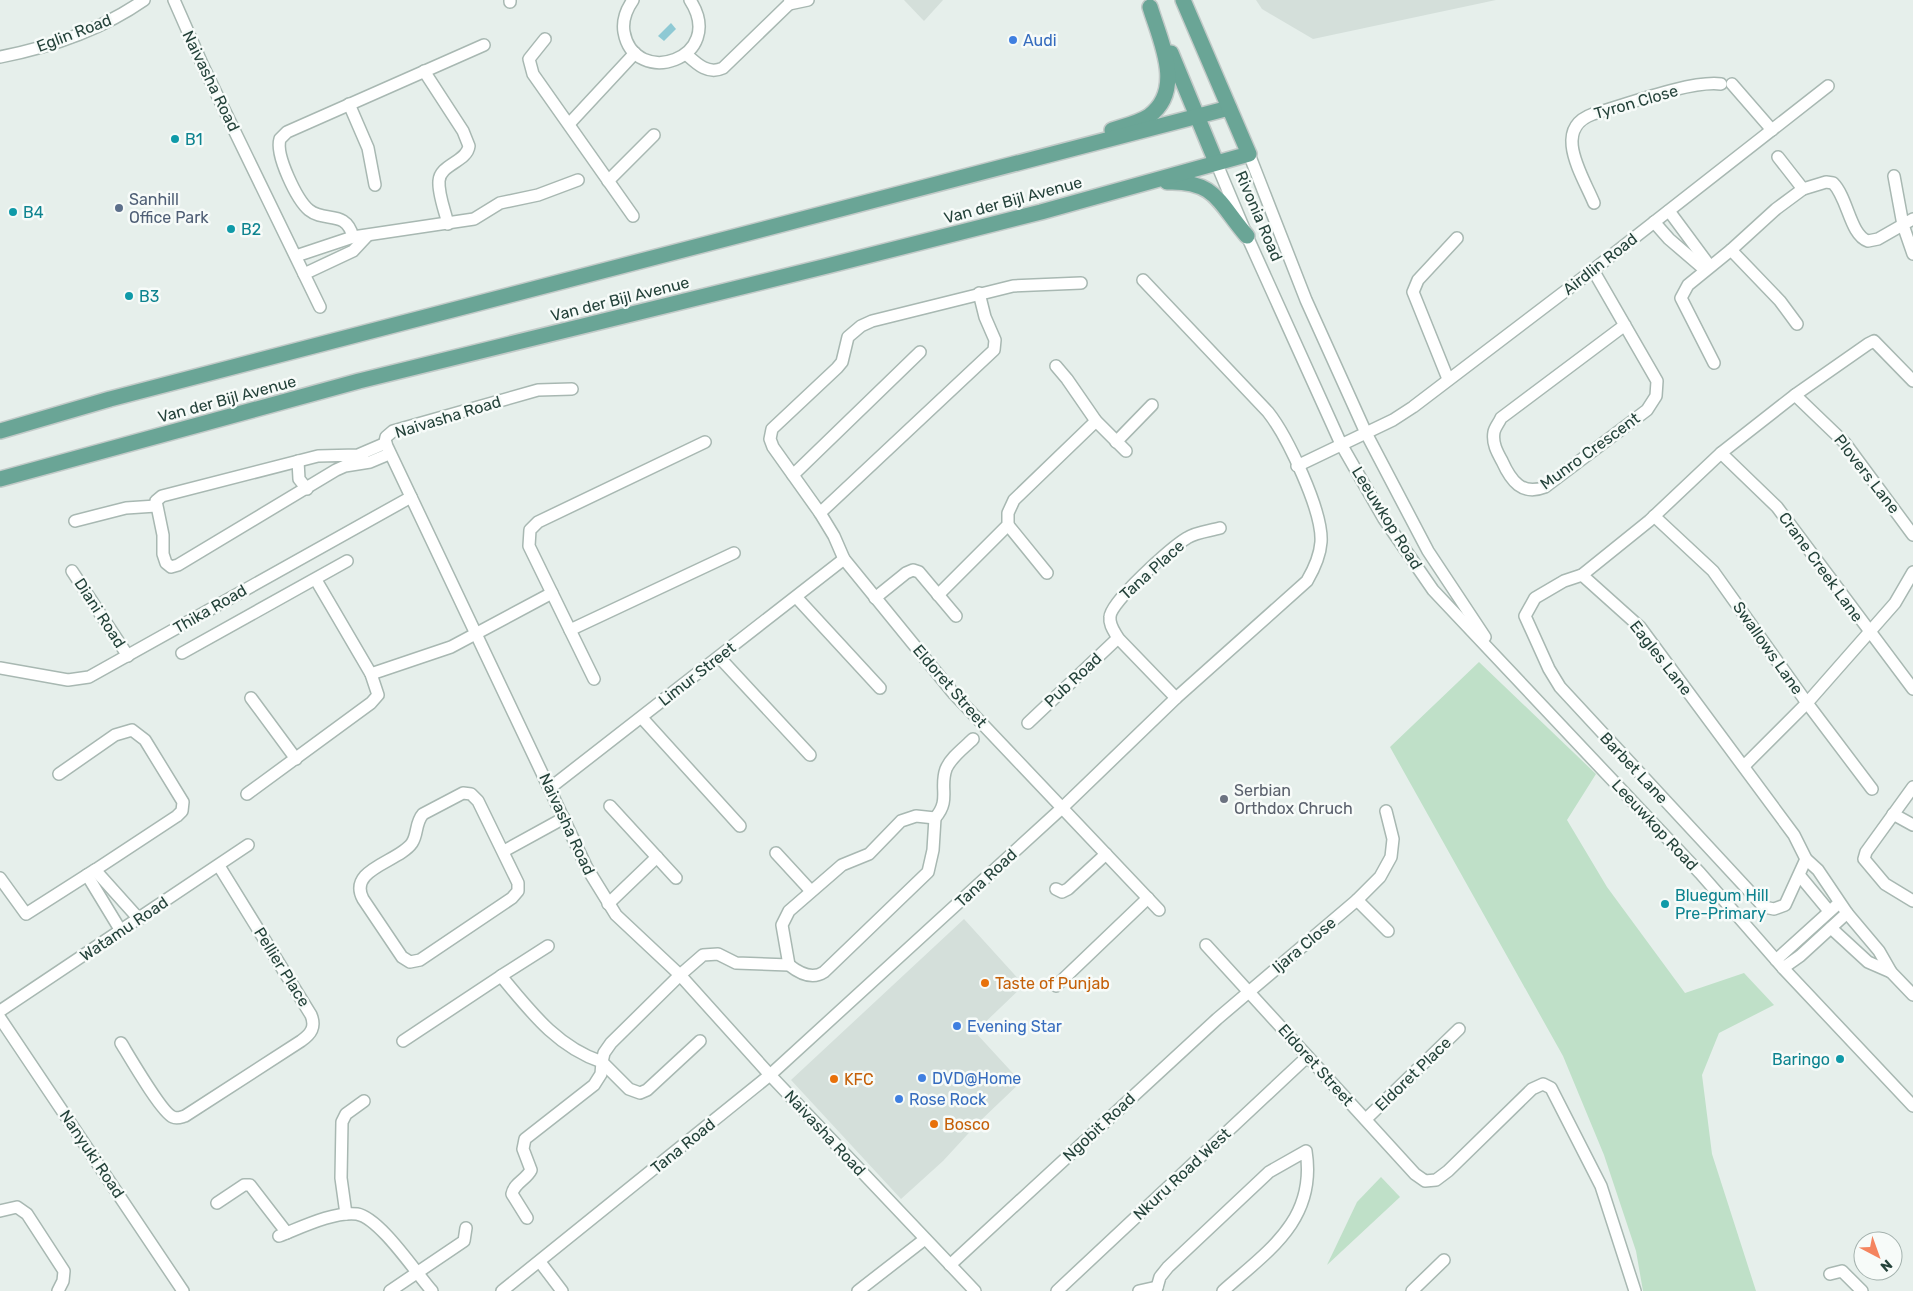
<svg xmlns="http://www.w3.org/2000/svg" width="1913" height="1291" viewBox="0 0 1913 1291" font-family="Rubik,sans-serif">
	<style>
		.built { fill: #d4dfda }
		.green { fill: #bfe0c8 }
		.water { fill: #8ec9d4 }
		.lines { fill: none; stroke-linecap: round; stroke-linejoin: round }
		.minor-casing { stroke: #a8b8b2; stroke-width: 14 }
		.major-casing { stroke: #c2cac8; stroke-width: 18 }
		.minor { stroke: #fff; stroke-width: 11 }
		.major { stroke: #6aa596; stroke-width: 15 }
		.shop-dot { fill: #3f7fe0; stroke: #f7fbf9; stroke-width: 2 }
		.culture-dot { fill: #0f9aa8; stroke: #f7fbf9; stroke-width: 2 }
		.service-dot { fill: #5c6f8a; stroke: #f7fbf9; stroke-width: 2 }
		.worship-dot { fill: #6b7280; stroke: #f7fbf9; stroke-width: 2 }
		.food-dot { fill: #e8710a; stroke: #f7fbf9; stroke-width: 2 }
		.labels { text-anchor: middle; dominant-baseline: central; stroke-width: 5; stroke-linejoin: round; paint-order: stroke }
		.street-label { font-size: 16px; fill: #24423a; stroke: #f7fbf9 }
		.shop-label { font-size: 16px; fill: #366cbe; stroke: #f7fbf9; text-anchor: start }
		.culture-label { font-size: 16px; fill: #0d838f; stroke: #f7fbf9; text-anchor: start }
		.service-label { font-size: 16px; fill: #4e5e75; stroke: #f7fbf9; text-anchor: start }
		.worship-label { font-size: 16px; fill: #5b616d; stroke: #f7fbf9; text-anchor: start }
		.food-label { font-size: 16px; fill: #c56008; stroke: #f7fbf9; text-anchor: start }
	</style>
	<rect width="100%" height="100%" fill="#e6efeb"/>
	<g class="built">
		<polygon points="904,0 943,0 924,21"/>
		<polygon points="1256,0 1496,0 1313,39 1262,9"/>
		<polygon points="964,919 1024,985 975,1032 1021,1082 978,1123 943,1161 901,1199 791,1080"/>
	</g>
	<g class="green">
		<polygon points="1479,662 1596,774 1567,820 1607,887 1685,993 1744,973 1774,1005 1719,1033 1702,1075 1712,1154 1756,1291 1643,1291 1636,1251 1604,1155 1563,1056 1390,747"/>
		<polygon points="1381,1177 1400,1197 1327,1265 1357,1202"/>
	</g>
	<polygon class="water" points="671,23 676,29 664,41 658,36"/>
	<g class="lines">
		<g class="minor-casing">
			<g id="minor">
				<polyline points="174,0 203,66 320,307"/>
				<path d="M633,0C626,10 622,20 624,32C634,89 728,59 690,0"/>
				<polyline points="510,2 510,0"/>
				<polyline points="789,4 808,0"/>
				<polyline points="545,39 529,59 533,74 633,216"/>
				<path d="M686,54C697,64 708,75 723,68L789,4L790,0"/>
				<path d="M0,57C51,47 101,30 144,0"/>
				<path d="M424,71L463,131L469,146C467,162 440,164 439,181C438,194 445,211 448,224"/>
				<polyline points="1732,84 1772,130"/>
				<polyline points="349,104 368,148 375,185"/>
				<polyline points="569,124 635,53"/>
				<polyline points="1249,154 1306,300 1366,433 1428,551 1485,637"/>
				<polyline points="1778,157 1803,189 1776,209 1731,250 1780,301 1797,324"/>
				<polyline points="1216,162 1247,236 1341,444 1384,519 1433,590 1700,873 1783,968 1913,1106"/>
				<polyline points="1894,176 1903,225 1913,254"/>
				<polyline points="608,181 654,135"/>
				<path d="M1803,189L1826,182L1833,183C1848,198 1850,235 1868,241L1878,239L1913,219"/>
				<path d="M1594,203C1583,176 1551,129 1593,114C1625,105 1691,80 1721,84"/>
				<polyline points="1669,211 1709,265"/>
				<polyline points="1654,222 1669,239 1704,269"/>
				<path d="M353,237C346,209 325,223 309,210C297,200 275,155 280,139L287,132L484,45"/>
				<polyline points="296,256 353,237 474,219 500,203 538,195 578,180"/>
				<path d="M1593,270L1657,381L1656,396L1647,410L1545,487C1522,496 1511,481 1502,461C1497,452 1492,443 1494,432C1495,427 1499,423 1501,418L1625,325"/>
				<polyline points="304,274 353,251 367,236"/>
				<polyline points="1081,283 1013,286 872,321 861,326 848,337 842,362 837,368 772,429 770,439 773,447 820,513 834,536 844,559 954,694 1159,910"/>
				<polyline points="1714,363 1681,298 1688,285 1731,250"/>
				<polyline points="1056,366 1067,379 1096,421 1126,451"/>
				<polyline points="1448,379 1413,292 1418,280 1457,238"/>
				<polyline points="572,389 538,390 393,431 386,437 385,442 587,868 616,915 680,975 770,1075 975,1291"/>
				<polyline points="1795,395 1845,443 1913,535"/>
				<polyline points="705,442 538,522 530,530 529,546 570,630 734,553"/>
				<polyline points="1116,442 1152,405"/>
				<polyline points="386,443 358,455 318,456 162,496 156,501 163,535 163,554 166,563 171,567 178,565 336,470 345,466 370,462 389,454"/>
				<polyline points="1721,453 1777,507 1913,689"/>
				<polyline points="298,461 299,479 307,489"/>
				<polyline points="1297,466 1393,420 1413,407 1593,270 1828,86"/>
				<polyline points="793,475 920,352"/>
				<polyline points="820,513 994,350 995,340 985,317 979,293"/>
				<polyline points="1654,516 1713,571 1807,703 1872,789"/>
				<polyline points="75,521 126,508 156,506"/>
				<polyline points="1008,525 1047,573"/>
				<polyline points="72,571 128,656"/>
				<polyline points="1582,575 1640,627 1794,835 1806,859 1818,870 1847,913 1879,951 1891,972 1913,995"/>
				<polyline points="938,595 1008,525 1008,513 1014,500 1096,421"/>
				<polyline points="797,598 880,688"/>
				<polyline points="875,598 906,573 913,570 919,572 956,616"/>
				<polyline points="570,630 594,679"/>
				<polyline points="182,653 347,561"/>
				<polyline points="719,657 810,755"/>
				<polyline points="0,668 68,680 89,677 411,497"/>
				<polyline points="371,674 451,647 552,593"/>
				<polyline points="251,698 296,759"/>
				<path d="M1176,698L1118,638C1114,631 1109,625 1110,617C1110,602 1172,547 1187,538C1196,532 1209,531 1220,528"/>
				<polyline points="642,718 740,826"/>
				<polyline points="1028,723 1118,638"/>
				<polyline points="1744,766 1807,703 1895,603 1913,572"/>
				<polyline points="59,774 115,735 132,730 145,740 183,802 182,811 177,816 95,870"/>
				<polyline points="1913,787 1866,852 1864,859 1885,884 1913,901"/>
				<polyline points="550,788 844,559"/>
				<path d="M463,793L471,794L478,801L518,883V891L512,898L420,960L410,962L402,957L363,899C347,869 399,862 412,843C418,834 415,823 423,814Z"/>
				<polyline points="247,794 371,703 378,695 371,674 316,580"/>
				<polyline points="610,806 676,878"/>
				<polyline points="1893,814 1913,825"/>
				<polyline points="504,851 564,818"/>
				<polyline points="776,853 811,891"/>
				<polyline points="1806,859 1785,905 1774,909 1764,907 1560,687 1549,669 1525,616 1535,598 1564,581 1582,575 1649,521 1721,453 1795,395 1868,344 1874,341 1913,381"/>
				<polyline points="87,875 121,931"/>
				<polyline points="1800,876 1829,911"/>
				<polyline points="0,878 26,914 95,870 139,919"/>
				<polyline points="1056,889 1062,892 1068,889 1106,854"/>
				<polyline points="1357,900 1388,931"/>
				<polyline points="608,904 657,857"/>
				<polyline points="1831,928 1868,962 1891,972"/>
				<polyline points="1206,945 1415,1174 1425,1181 1436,1180 1448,1171 1532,1089 1543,1084 1551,1088 1601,1186 1635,1291"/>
				<polyline points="1776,960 1839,903"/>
				<path d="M789,965L782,925L789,911L842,865L869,854L901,821L916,816L935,818C951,800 939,788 946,769C951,757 964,748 973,739"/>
				<polyline points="1783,968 1800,956 1847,913"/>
				<polyline points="501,976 548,946"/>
				<polyline points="1056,986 1148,898"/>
				<polyline points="0,1011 248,845"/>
				<polyline points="0,1018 183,1291"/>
				<path d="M403,1041L501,976C530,1011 557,1047 602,1062L601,1074L594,1085L525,1139L523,1149L531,1170C526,1180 514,1183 512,1194L527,1218"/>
				<path d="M700,1041L647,1090L640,1093L629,1089L602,1062L604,1053L611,1043L680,975L703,955L718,954L736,963L789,965C799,973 812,980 824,972L928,872L933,850L935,818"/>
				<path d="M121,1043C129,1056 162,1113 173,1117C177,1119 181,1117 185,1116L301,1041C311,1034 316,1027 311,1015L219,866"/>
				<polyline points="1366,1119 1459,1029"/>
				<polyline points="217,1203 244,1185 250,1185 287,1233"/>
				<polyline points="0,1211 17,1207 27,1214 64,1271 63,1281 58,1291"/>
				<polyline points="346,1214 341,1178 342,1122 346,1114 364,1101"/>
				<path d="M279,1236C300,1228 334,1211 357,1214C380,1218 416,1273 432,1291"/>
				<polyline points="540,1262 562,1291"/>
				<polyline points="950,1265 1217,1019 1357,900 1380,877 1391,857 1393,839 1386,811"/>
				<polyline points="1830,1274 1842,1271 1862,1291"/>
				<polyline points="390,1291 464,1241 466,1228"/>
				<path d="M502,1291L770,1075L1062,808L1176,698L1307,581C1314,569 1320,557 1321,542C1323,511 1287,436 1268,412L1143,280"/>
				<polyline points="858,1291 925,1239"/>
				<polyline points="1057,1291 1307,1057"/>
				<polyline points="1139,1291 1157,1287"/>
				<path d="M1156,1291L1160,1277L1168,1267L1269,1172L1306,1151C1317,1220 1268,1251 1223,1291"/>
				<polyline points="1412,1291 1444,1260"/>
			</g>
		</g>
		<g class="major-casing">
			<g id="major">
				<polyline points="1171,53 1216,162"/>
				<path d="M1112,130C1124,126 1138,123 1149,116C1185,90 1160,40 1150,7"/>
				<path d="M1167,182C1216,180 1219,204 1247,236"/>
				<polyline points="0,431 110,399 1229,108"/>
				<polyline points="0,479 359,381 827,266 1041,212 1249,154 1183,0"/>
			</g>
		</g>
		<use href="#minor" class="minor"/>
		<use href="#major" class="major"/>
	</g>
	<g class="shop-dot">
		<circle cx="1013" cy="40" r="5"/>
		<circle cx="957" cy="1026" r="5"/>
		<circle cx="922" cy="1078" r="5"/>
		<circle cx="899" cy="1099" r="5"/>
	</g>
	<g class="culture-dot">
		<circle cx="175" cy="139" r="5"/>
		<circle cx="13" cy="212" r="5"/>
		<circle cx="231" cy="229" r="5"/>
		<circle cx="129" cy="296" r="5"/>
		<circle cx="1665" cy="904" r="5"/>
		<circle cx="1840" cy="1059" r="5"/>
	</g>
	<circle class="service-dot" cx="119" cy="208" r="5"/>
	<circle class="worship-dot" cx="1224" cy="799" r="5"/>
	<g class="food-dot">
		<circle cx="985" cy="983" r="5"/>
		<circle cx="834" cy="1079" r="5"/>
		<circle cx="934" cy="1124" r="5"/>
	</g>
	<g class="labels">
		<g class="street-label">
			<text transform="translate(74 33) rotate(-21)">Eglin Road</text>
			<text transform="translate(211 81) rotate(64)">Naivasha Road</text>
			<text transform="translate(1636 102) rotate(-16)">Tyron Close</text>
			<text transform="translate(1013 200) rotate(-15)">Van der Bijl Avenue</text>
			<text transform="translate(1259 216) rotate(67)">Rivonia Road</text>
			<text transform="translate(1600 264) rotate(-38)">Airdlin Road</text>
			<text transform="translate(620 299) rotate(-14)">Van der Bijl Avenue</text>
			<text transform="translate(227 399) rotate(-15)">Van der Bijl Avenue</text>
			<text transform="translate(448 417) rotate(-17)">Naivasha Road</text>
			<text transform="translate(1590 451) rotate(-36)">Munro Crescent</text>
			<text transform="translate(1867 474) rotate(52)">Plovers Lane</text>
			<text transform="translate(1387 518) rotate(58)">Leeuwkop Road</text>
			<text transform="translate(1821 567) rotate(54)">Crane Creek Lane</text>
			<text transform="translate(1152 570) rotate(-42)">Tana Place</text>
			<text transform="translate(210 609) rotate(-30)">Thika Road</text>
			<text transform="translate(100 613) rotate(57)">Diani Road</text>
			<text transform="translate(1768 648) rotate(55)">Swallows Lane</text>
			<text transform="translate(1661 658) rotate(52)">Eagles Lane</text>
			<text transform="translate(697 674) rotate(-38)">Limur Street</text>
			<text transform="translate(1073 680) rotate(-43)">Pub Road</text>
			<text transform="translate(950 686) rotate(49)">Eldoret Street</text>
			<text transform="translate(1634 768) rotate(47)">Barbet Lane</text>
			<text transform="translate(567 824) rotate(65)">Naivasha Road</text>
			<text transform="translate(1655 825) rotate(47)">Leeuwkop Road</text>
			<text transform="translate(986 878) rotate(-43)">Tana Road</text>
			<text transform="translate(124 929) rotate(-34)">Watamu Road</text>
			<text transform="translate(1304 945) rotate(-40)">Ijara Close</text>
			<text transform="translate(282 967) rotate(58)">Pellier Place</text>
			<text transform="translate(1316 1065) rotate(48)">Eldoret Street</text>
			<text transform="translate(1413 1074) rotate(-44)">Eldoret Place</text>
			<text transform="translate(1099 1127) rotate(-43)">Ngobit Road</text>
			<text transform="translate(825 1133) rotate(47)">Naivasha Road</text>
			<text transform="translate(683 1146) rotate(-39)">Tana Road</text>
			<text transform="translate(92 1154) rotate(56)">Nanyuki Road</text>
			<text transform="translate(1182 1174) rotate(-43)">Nkuru Road West</text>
		</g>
		<g class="shop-label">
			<text x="1023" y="40">Audi</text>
			<text x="967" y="1026">Evening Star</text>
			<text x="932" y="1078">DVD@Home</text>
			<text x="909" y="1099">Rose Rock</text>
		</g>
		<g class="culture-label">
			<text x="185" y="139">B1</text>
			<text x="23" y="212">B4</text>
			<text x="241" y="229">B2</text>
			<text x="139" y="296">B3</text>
			<text x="1675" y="895">Bluegum Hill<tspan x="1675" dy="18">Pre-Primary</tspan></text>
			<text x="1830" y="1059" text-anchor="end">Baringo</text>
		</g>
		<g class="service-label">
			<text x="129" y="199">Sanhill<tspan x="129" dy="18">Office Park</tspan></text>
		</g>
		<g class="worship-label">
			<text x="1234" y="790">Serbian<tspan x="1234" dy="18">Orthdox Chruch</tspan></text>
		</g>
		<g class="food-label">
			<text x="995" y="983">Taste of Punjab</text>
			<text x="844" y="1079">KFC</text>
			<text x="944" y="1124">Bosco</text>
		</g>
	</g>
	<g transform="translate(1878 1256) rotate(139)"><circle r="24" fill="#f7fbf9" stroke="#a3b1ad"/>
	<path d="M0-4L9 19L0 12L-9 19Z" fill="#f4845f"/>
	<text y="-8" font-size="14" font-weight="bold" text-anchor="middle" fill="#24423a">N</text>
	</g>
</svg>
